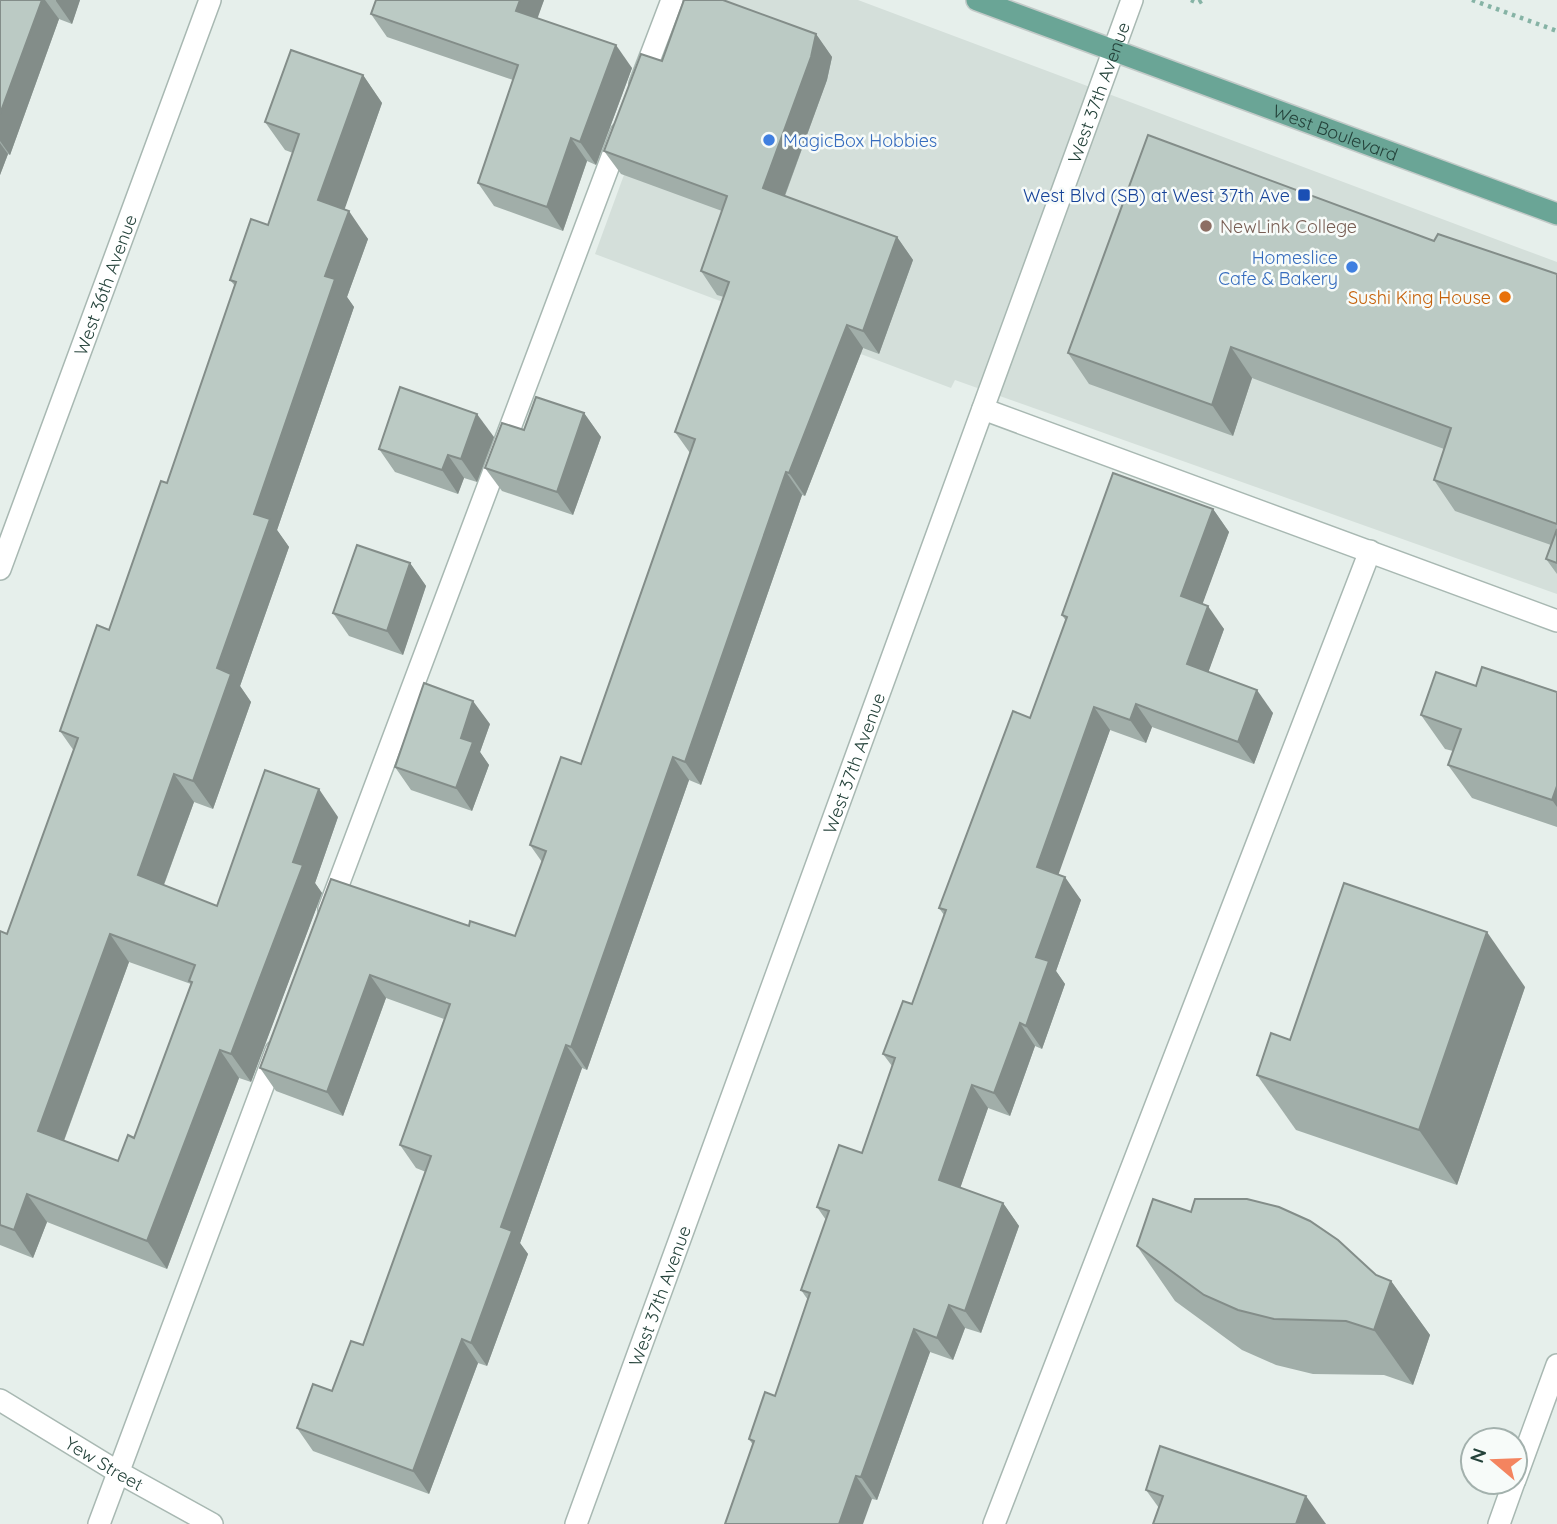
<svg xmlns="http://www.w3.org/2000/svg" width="1557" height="1524" viewBox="0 0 1557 1524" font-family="Quicksand,sans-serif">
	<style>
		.built { fill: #d4dfda }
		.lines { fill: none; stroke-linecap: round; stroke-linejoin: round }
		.minor-casing { stroke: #a8b8b2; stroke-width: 24 }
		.major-casing { stroke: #c2cac8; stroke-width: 24 }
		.path { stroke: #86b3a5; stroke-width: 4.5; stroke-dasharray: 3.5 5; stroke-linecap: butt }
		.minor { stroke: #fff; stroke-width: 21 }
		.major { stroke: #6aa596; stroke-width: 21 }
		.wall { fill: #a1aea9; fill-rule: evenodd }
		.shaded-wall { fill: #838d89 }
		.building { fill: #bbcac4; stroke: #838d89; stroke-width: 2; fill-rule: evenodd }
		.shop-dot { fill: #3f7fe0; stroke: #f7fbf9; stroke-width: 2.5 }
		.transit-dot { fill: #1a4fb4; stroke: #f7fbf9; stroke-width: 2.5 }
		.education-dot { fill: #8d6e63; stroke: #f7fbf9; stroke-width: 2.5 }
		.food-dot { fill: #e8710a; stroke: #f7fbf9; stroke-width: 2.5 }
		.labels { text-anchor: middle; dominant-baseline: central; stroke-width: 5; stroke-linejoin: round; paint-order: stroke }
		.street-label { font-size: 18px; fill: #24423a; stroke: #f7fbf9 }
		.shop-label { font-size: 18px; fill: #366cbe; stroke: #f7fbf9; text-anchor: start }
		.transit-label { font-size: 18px; fill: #164399; stroke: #f7fbf9; text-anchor: end }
		.education-label { font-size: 18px; fill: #785e54; stroke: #f7fbf9; text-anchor: start }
		.food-label { font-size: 18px; fill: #c56008; stroke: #f7fbf9; text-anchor: end }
	</style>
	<rect width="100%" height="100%" fill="#e6efeb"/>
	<polygon class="built" points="688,0 858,0 1557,262 1557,594 955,380 951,388 595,254"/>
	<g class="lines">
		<g class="minor-casing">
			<g id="minor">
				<polyline points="640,84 672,0"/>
				<polyline points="983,409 1557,621"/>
				<path id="s1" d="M0,569L210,0"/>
				<polyline points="329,909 621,133"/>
				<path id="s2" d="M0,1400L118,1472L212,1524"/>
				<polyline points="1515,1480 1557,1365"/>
				<polyline points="99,1524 276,1051"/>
				<path id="s3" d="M576,1524L1132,0"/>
				<polyline points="994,1524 1370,551"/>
				<polyline points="1499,1524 1514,1482"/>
			</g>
		</g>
		<g class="major-casing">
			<g id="major">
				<path id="s4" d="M977,0L1557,214"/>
			</g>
		</g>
		<g class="path">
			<polyline points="1191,0 1198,3 1203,0"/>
			<polyline points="1472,0 1557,31"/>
		</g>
		<use href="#minor" class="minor"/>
		<use href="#major" class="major"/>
	</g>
	<g class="wall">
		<polygon points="0,0 80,0 72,24 59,19 10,155 8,154 0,175"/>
		<polygon points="376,0 544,0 537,18 632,68 596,165 587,161 563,231 494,206 478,183 513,80 387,37 371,14"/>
		<polygon points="816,34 832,57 827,80 785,196 897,237 913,260 879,354 863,348 805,496 802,495 701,785 689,780 587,1070 582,1068 520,1243 528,1254 487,1366 478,1363 429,1494 313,1451 297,1428 332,1391 363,1345 426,1172 416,1168 400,1145 444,1019 386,998 343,1116 276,1091 260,1068 331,879 469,926 515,936 542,862 530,845 581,764 690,453 675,432 724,297 717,295 701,271 722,211 621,174 604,151 662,61"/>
		<path d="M363,75L382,103L344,209L368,239L347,297L354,307L277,530L289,547L240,686L251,702L213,809L194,802L164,885L217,906L338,817L315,883L322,893L251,1082L239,1078L167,1269L47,1222L33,1258L0,1245V931L7,934L74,751L60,731L109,630L167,483L235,286L230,280L268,225L293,153L285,150L265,122ZM129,962L191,984L134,1138L118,1161L64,1141Z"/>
		<polygon points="1434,241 1557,274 1557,574 1546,559 1551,545 1455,511 1434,480 1444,449 1252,378 1233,436 1089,384 1068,353"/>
		<polygon points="584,413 601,437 573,515 502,491 485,468 524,430"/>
		<polygon points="494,437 477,482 464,478 458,494 395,472 379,449"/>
		<polygon points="1213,509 1229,532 1202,604 1224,629 1208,672 1273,713 1254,764 1152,727 1146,743 1110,730 1058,874 1081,900 1056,971 1065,984 1042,1049 1035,1046 1010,1116 988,1108 960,1188 1003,1203 1019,1226 981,1333 965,1328 953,1360 930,1352 877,1500 872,1499 753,1445 749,1439 775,1396 808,1300 801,1290 826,1220 817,1207 862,1153 892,1066 883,1054 912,1004 944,915 939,908 1030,718 1066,621 1062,615"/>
		<polygon points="410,563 426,586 403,655 349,636 333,613"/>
		<polygon points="1476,686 1557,692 1557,827 1472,798 1448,765 1453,751 1445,749 1421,715"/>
		<polygon points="490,724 480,752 489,765 472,811 411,790 395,767"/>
		<polygon points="1525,987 1457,1185 1296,1130 1257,1075 1290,1040"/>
		<polygon points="1137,1246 1376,1275 1391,1281 1430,1335 1413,1385 1384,1375 1313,1374 1276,1365 1242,1350 1175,1301"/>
		<polygon points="1146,1490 1326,1524 1159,1508"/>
	</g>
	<g class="shaded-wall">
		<polygon points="42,0 45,0 59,19 10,155 0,141 0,114"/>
		<polygon points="56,0 80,0 72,24 56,1"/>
		<polygon points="520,0 544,0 532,34 516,11"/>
		<polygon points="816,34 832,57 827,80 779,211 763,188"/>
		<polygon points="616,45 632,68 596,165 580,142"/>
		<polygon points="363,75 382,103 338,228 318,200"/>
		<polygon points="571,138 587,161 563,231 547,207"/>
		<polygon points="0,143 8,154 0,175"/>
		<polygon points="349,211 368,239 347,297 354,307 277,530 289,547 240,686 251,702 213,809 193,781 217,668 254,514 325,276"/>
		<polygon points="897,237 913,260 879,354 863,331"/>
		<polygon points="847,325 863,348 805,496 789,473"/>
		<polygon points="1231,347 1252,378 1233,436 1212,405"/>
		<polygon points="584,413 601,437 573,515 557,492"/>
		<polygon points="477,414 494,437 477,482 461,459"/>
		<polygon points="448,455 464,478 458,494 442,470"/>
		<polygon points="786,472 802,495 701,785 685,762"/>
		<polygon points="1213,509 1229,532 1197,619 1181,596"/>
		<polygon points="410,563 426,586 403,655 387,631"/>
		<polygon points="1208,606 1224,629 1203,687 1187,664"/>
		<polygon points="1257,690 1273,713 1254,764 1238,742"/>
		<polygon points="473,701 490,724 480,752 489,765 472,811 456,788 461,738"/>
		<polygon points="1136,704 1152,727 1146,743 1130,720"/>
		<polygon points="1094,707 1110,730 1053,890 1037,867"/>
		<polygon points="673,757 689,780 587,1070 571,1047"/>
		<polygon points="174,774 194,802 157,903 138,875"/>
		<polygon points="1557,786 1557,807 1552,800"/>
		<polygon points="319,789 338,817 315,883 322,893 251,1082 231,1054 293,862"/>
		<polygon points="1065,877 1081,900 1056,971 1065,984 1042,1049 1026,1026 1036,957"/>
		<polygon points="1487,932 1525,987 1457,1185 1419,1130"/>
		<polygon points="110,934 129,962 57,1159 38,1131"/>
		<polygon points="370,975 386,998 343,1116 327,1092"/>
		<polygon points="1020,1023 1035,1046 1010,1116 994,1093"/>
		<polygon points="566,1045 582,1068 520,1243 528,1254 487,1366 471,1343 501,1227"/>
		<polygon points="220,1050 239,1078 167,1269 147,1241"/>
		<polygon points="972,1085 988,1108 955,1203 939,1180"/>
		<polygon points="27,1194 47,1222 33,1258 14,1230"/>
		<polygon points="1003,1203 1019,1226 981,1333 965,1311"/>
		<polygon points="1391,1281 1430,1335 1413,1385 1374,1330"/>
		<polygon points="949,1305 965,1328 953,1360 937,1338"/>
		<polygon points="914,1329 930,1352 877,1500 861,1477"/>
		<polygon points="462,1339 478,1363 429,1494 413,1471"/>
		<polygon points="856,1476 872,1499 863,1524 839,1524"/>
		<polygon points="1306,1496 1326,1524 1296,1524"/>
	</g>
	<g class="building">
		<polygon points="0,0 42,0 0,114"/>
		<polygon points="376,0 520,0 516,11 616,45 580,142 571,138 547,207 478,183 518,65 371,14"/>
		<polygon points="684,0 723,0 816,34 811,57 763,188 897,237 863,331 847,325 789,473 786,472 685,762 673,757 571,1047 566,1045 501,1227 512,1231 471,1343 462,1339 413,1471 297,1428 313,1384 332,1391 351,1341 363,1345 431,1156 400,1145 450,1004 370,975 327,1092 260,1068 331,879 469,926 470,921 515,936 546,851 530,845 561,757 581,764 695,439 675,432 729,282 701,271 727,196 604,151 641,54 662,61"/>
		<path d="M291,50L363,75L318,200L349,211L325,276L335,279L254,514L270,519L217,668L231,674L193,781L174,774L138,875L217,906L265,770L319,789L293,862L303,865L231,1054L220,1050L147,1241L27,1194L14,1230L0,1225V931L7,934L78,738L60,731L97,625L109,630L161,481L167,483L236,282L230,280L251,219L268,225L299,134L265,122ZM110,934L195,965L189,981L192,982L134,1138L128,1135L118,1161L38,1131Z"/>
		<polygon points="1148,135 1434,241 1438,234 1557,274 1557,524 1434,480 1451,428 1231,347 1212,405 1068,353"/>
		<polygon points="400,387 477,414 461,459 448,455 442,470 379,449"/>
		<polygon points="536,397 584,413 557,492 485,468 502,423 524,430"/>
		<polygon points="1113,473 1213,509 1181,596 1208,606 1187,664 1257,690 1238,742 1136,704 1130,720 1094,707 1037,867 1065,877 1036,957 1049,961 1026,1026 1020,1023 994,1093 972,1085 939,1180 1003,1203 965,1311 949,1305 937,1338 914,1329 861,1477 856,1476 839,1524 725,1524 754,1441 749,1439 765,1392 775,1396 810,1293 801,1290 829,1211 817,1207 839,1145 862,1153 895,1058 883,1054 903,1001 912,1004 946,910 939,908 1013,711 1030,718 1067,617 1062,615"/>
		<polygon points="1557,529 1557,563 1546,559"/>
		<polygon points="357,545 410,563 387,631 333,613"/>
		<polygon points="1482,667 1557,692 1557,786 1552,800 1448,765 1461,729 1421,715 1436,672 1476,686"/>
		<polygon points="424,683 473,701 461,738 473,742 456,788 395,767"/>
		<polygon points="1344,883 1487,932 1419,1130 1257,1075 1271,1033 1290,1040"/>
		<polygon points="1153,1199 1191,1212 1195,1199 1247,1199 1279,1207 1310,1221 1338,1240 1376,1275 1391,1281 1374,1330 1346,1321 1274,1319 1238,1310 1204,1295 1137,1246"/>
		<polygon points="1160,1446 1306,1496 1296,1524 1153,1524 1163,1496 1146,1490"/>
	</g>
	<g class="shop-dot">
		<circle cx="769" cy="140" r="7"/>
		<circle cx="1352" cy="267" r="7"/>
	</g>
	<rect class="transit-dot" x="1297" y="188" width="14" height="14" rx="3.5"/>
	<circle class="education-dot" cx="1206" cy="226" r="7"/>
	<circle class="food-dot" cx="1505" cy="297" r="7"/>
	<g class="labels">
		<g class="street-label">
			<text stroke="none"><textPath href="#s3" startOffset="1524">West 37th Avenue</textPath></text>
			<text stroke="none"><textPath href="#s4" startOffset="382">West Boulevard</textPath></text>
			<text stroke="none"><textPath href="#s1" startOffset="303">West 36th Avenue</textPath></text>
			<text stroke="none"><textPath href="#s3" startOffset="810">West 37th Avenue</textPath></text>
			<text stroke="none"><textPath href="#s3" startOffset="243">West 37th Avenue</textPath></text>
			<text stroke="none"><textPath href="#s2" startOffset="122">Yew Street</textPath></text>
		</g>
		<g class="shop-label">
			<text x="783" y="140">MagicBox Hobbies</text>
			<text x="1338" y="257" text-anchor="end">Homeslice<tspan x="1338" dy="21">Cafe &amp; Bakery</tspan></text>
		</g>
		<g class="transit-label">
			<text x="1290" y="195">West Blvd (SB) at West 37th Ave</text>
		</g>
		<g class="education-label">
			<text x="1220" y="226">NewLink College</text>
		</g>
		<g class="food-label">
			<text x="1491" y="297">Sushi King House</text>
		</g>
	</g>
	<g transform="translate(1494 1461) rotate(289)"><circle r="33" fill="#f7fbf9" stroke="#a3b1ad" stroke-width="2"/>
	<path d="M0-5L12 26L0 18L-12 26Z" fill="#f4845f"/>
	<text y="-10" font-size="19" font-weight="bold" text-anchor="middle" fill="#24423a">N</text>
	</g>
</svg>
